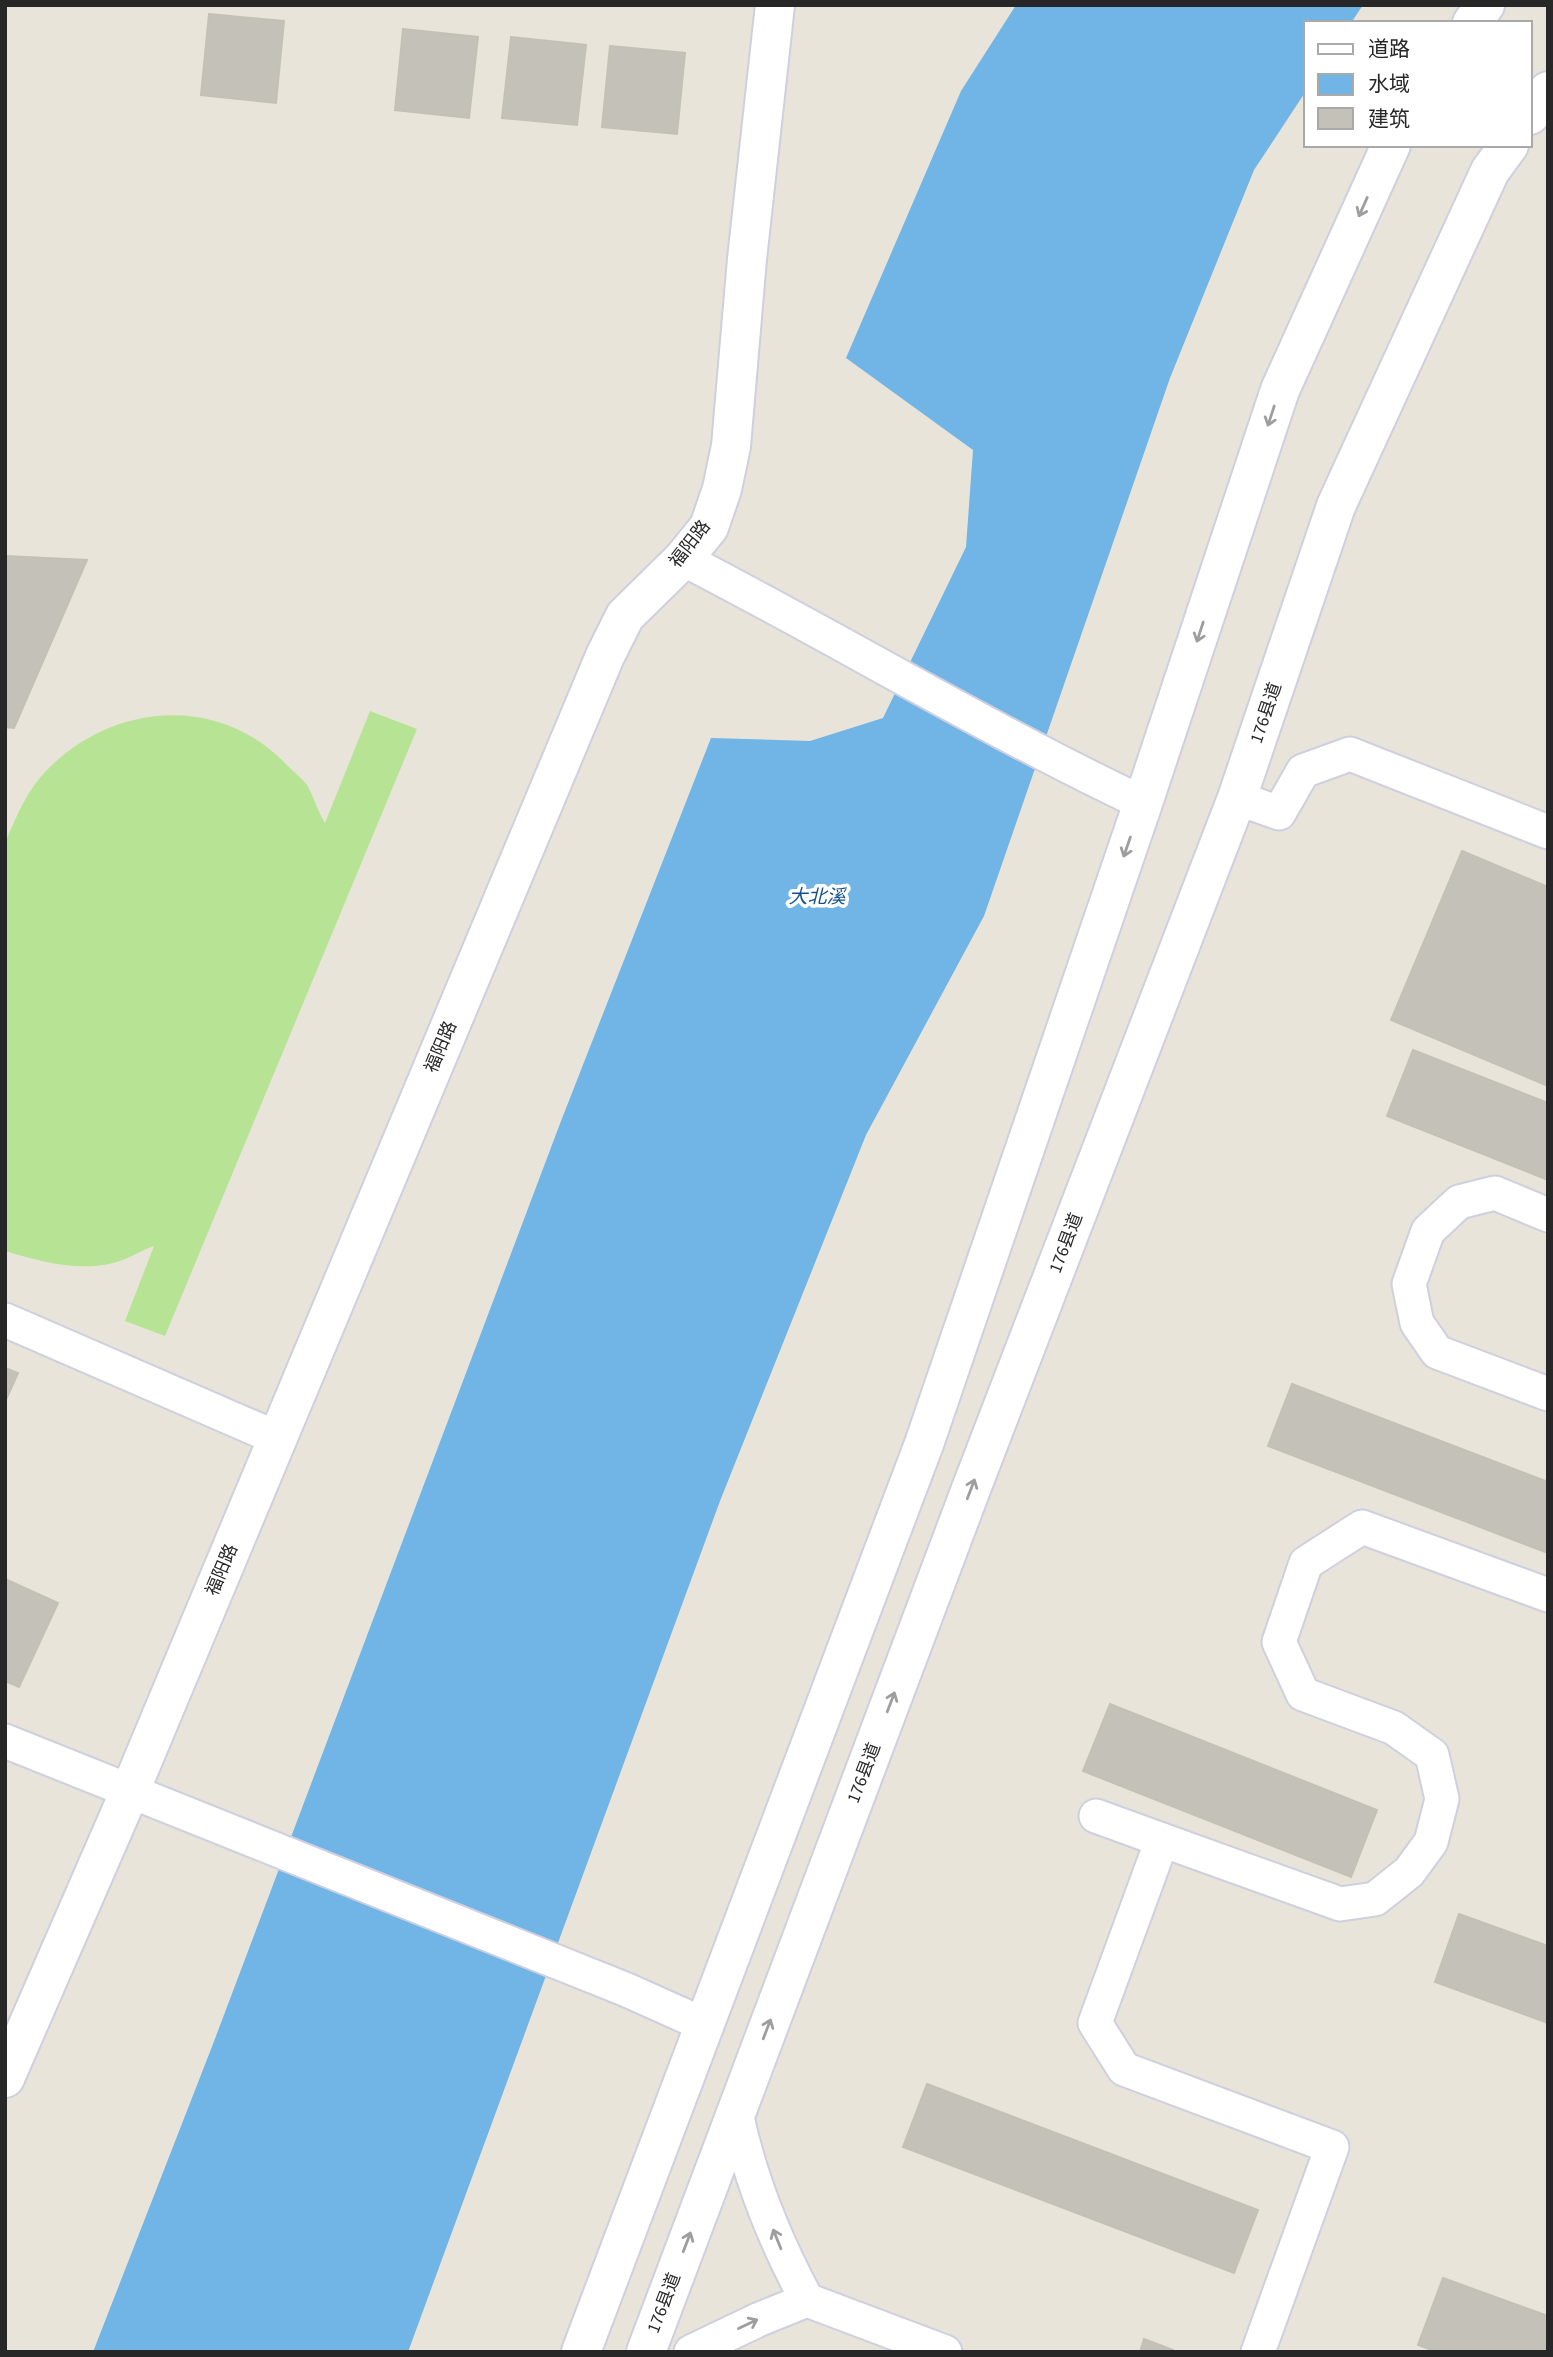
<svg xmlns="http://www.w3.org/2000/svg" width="1553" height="2357" viewBox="0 0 1553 2357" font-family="'Source Sans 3','Noto Sans SC',sans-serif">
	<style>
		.pitch { fill: #b6e494 }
		.water { fill: #71b5e6 }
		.building { fill: #c4c1b9; stroke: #c4c0b3; stroke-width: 2 }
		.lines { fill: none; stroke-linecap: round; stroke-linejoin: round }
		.minor-casing { stroke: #cecfdf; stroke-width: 37 }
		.tertiary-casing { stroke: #cecfdf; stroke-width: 42 }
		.secondary-casing { stroke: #cecfdf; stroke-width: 42 }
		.minor { stroke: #fff; stroke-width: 33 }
		.tertiary { stroke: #fff; stroke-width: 38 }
		.secondary { stroke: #fff; stroke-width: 38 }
		.oneway { stroke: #9e9e9e }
		.labels { text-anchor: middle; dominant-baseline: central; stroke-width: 7; stroke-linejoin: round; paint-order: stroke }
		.street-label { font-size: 18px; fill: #272727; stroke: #fff }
		.water-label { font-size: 19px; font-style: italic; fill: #15528d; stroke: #fff }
	</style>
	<rect width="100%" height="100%" fill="#e9e4d9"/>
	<path class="pitch" d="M370,711L417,729L165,1336L125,1321L154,1246C140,1251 127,1260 113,1263C79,1272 38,1261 5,1251V843C16,817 27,790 47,770C112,703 217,694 284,762C291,770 301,777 307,785C314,797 318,812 325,823Z"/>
	<polygon class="water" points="1016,5 1363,5 1351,23 1306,23 1306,91 1254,170 1170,378 984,916 866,1135 720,1501 408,2352 93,2352 213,2044 561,1121 711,738 810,741 883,718 966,547 973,450 846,358 961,91"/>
	<g class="building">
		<polygon points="209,14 284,21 276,103 201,95"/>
		<polygon points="403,29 478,37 469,118 395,110"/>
		<polygon points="511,37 586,45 577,125 502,118"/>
		<polygon points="610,46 685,53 677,134 602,127"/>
		<polygon points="5,556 87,560 14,728 5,727"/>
		<polygon points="1462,851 1548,887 1548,1086 1391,1020"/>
		<polygon points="1413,1050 1548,1103 1548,1180 1387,1116"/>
		<polygon points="5,1368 18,1373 5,1402"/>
		<polygon points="1292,1384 1548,1482 1548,1553 1268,1446"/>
		<polygon points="5,1579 58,1603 19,1687 5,1681"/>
		<polygon points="1110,1704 1377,1810 1351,1877 1083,1771"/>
		<polygon points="1459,1914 1548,1946 1548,2023 1435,1982"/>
		<polygon points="927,2084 1258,2210 1234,2273 903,2147"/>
		<polygon points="1443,2278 1548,2316 1548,2352 1437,2352 1418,2345"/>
		<polygon points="1144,2339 1173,2350 1173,2352 1140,2352"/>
	</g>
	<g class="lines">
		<g class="minor-casing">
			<g id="minor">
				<path d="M683,559C837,638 986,729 1143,803"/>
				<polyline points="1237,798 1279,813 1303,771 1350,754 1548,832"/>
				<polyline points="1548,1215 1495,1193 1459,1202 1428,1231 1409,1284 1417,1323 1437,1352 1548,1394"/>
				<polyline points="5,1320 277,1438"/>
				<polyline points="5,1741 627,1990 705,2025"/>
				<polyline points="1096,1816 1162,1840"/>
				<path d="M736,2113C750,2179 775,2241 807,2300L945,2352"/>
				<polyline points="691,2352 760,2319 807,2300"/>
				<polyline points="1258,2352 1332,2147 1124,2069 1095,2023 1162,1840 1340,1904 1375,1899 1409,1872 1431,1842 1442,1799 1432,1755 1394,1728 1303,1694 1279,1642 1306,1563 1362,1527 1548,1595"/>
			</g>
		</g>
		<g class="tertiary-casing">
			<polyline id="tertiary" points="5,2078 130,1791 605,656 625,616 683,559 709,527 722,489 731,446 747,259 775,5"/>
		</g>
		<g class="secondary-casing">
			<g id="secondary">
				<polyline points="1472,23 1485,5"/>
				<polyline points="1530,115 1548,91"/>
				<polyline points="581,2352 924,1444 1143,803 1280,390 1391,145"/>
				<polyline points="646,2352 971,1489 1237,798 1336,506 1490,171 1509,145"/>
			</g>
		</g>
		<use href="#minor" class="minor"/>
		<use href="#tertiary" class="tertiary"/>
		<use href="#secondary" class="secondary"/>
	</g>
	<defs><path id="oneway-shaft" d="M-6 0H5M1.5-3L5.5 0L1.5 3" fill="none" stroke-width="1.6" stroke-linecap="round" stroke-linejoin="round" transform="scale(1.75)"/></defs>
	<g class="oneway">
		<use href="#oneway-shaft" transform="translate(1363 207) rotate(114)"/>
		<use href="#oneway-shaft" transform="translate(1271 416) rotate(108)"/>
		<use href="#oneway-shaft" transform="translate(1200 632) rotate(108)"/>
		<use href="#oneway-shaft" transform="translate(1127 847) rotate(109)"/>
		<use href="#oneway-shaft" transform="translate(971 1489) rotate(-69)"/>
		<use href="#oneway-shaft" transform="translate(891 1702) rotate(-69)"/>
		<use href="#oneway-shaft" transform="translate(767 2029) rotate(-69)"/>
		<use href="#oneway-shaft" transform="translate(777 2239) rotate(-112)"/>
		<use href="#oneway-shaft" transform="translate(687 2242) rotate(-69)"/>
		<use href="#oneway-shaft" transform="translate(748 2324) rotate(-25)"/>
	</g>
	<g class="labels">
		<g class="street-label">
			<text transform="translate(690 544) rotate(-52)">福阳路</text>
			<text transform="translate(1266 713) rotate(-71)">176县道</text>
			<text transform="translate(441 1047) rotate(-67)">福阳路</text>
			<text transform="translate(1066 1243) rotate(-69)">176县道</text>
			<text transform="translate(222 1570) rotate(-67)">福阳路</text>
			<text transform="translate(864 1773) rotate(-69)">176县道</text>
			<text transform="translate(664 2303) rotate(-69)">176县道</text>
		</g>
		<g class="water-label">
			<text x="817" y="897">大北溪</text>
		</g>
	</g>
	<rect width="1553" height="2357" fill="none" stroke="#272727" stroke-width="14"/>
	<rect x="1304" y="21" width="228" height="126" fill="#ffffff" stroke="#a9a9a9" stroke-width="2"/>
	<rect x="1318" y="44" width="35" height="10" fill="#ffffff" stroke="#a9a9a9" stroke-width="2"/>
	<text x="1368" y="56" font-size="21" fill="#272727">道路</text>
	<rect x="1318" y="74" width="35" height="21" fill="#71b5e6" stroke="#a9a9a9" stroke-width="2"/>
	<text x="1368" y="91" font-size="21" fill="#272727">水域</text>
	<rect x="1318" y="108" width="35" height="21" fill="#c4c1b9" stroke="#a9a9a9" stroke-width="2"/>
	<text x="1368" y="126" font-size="21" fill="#272727">建筑</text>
</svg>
